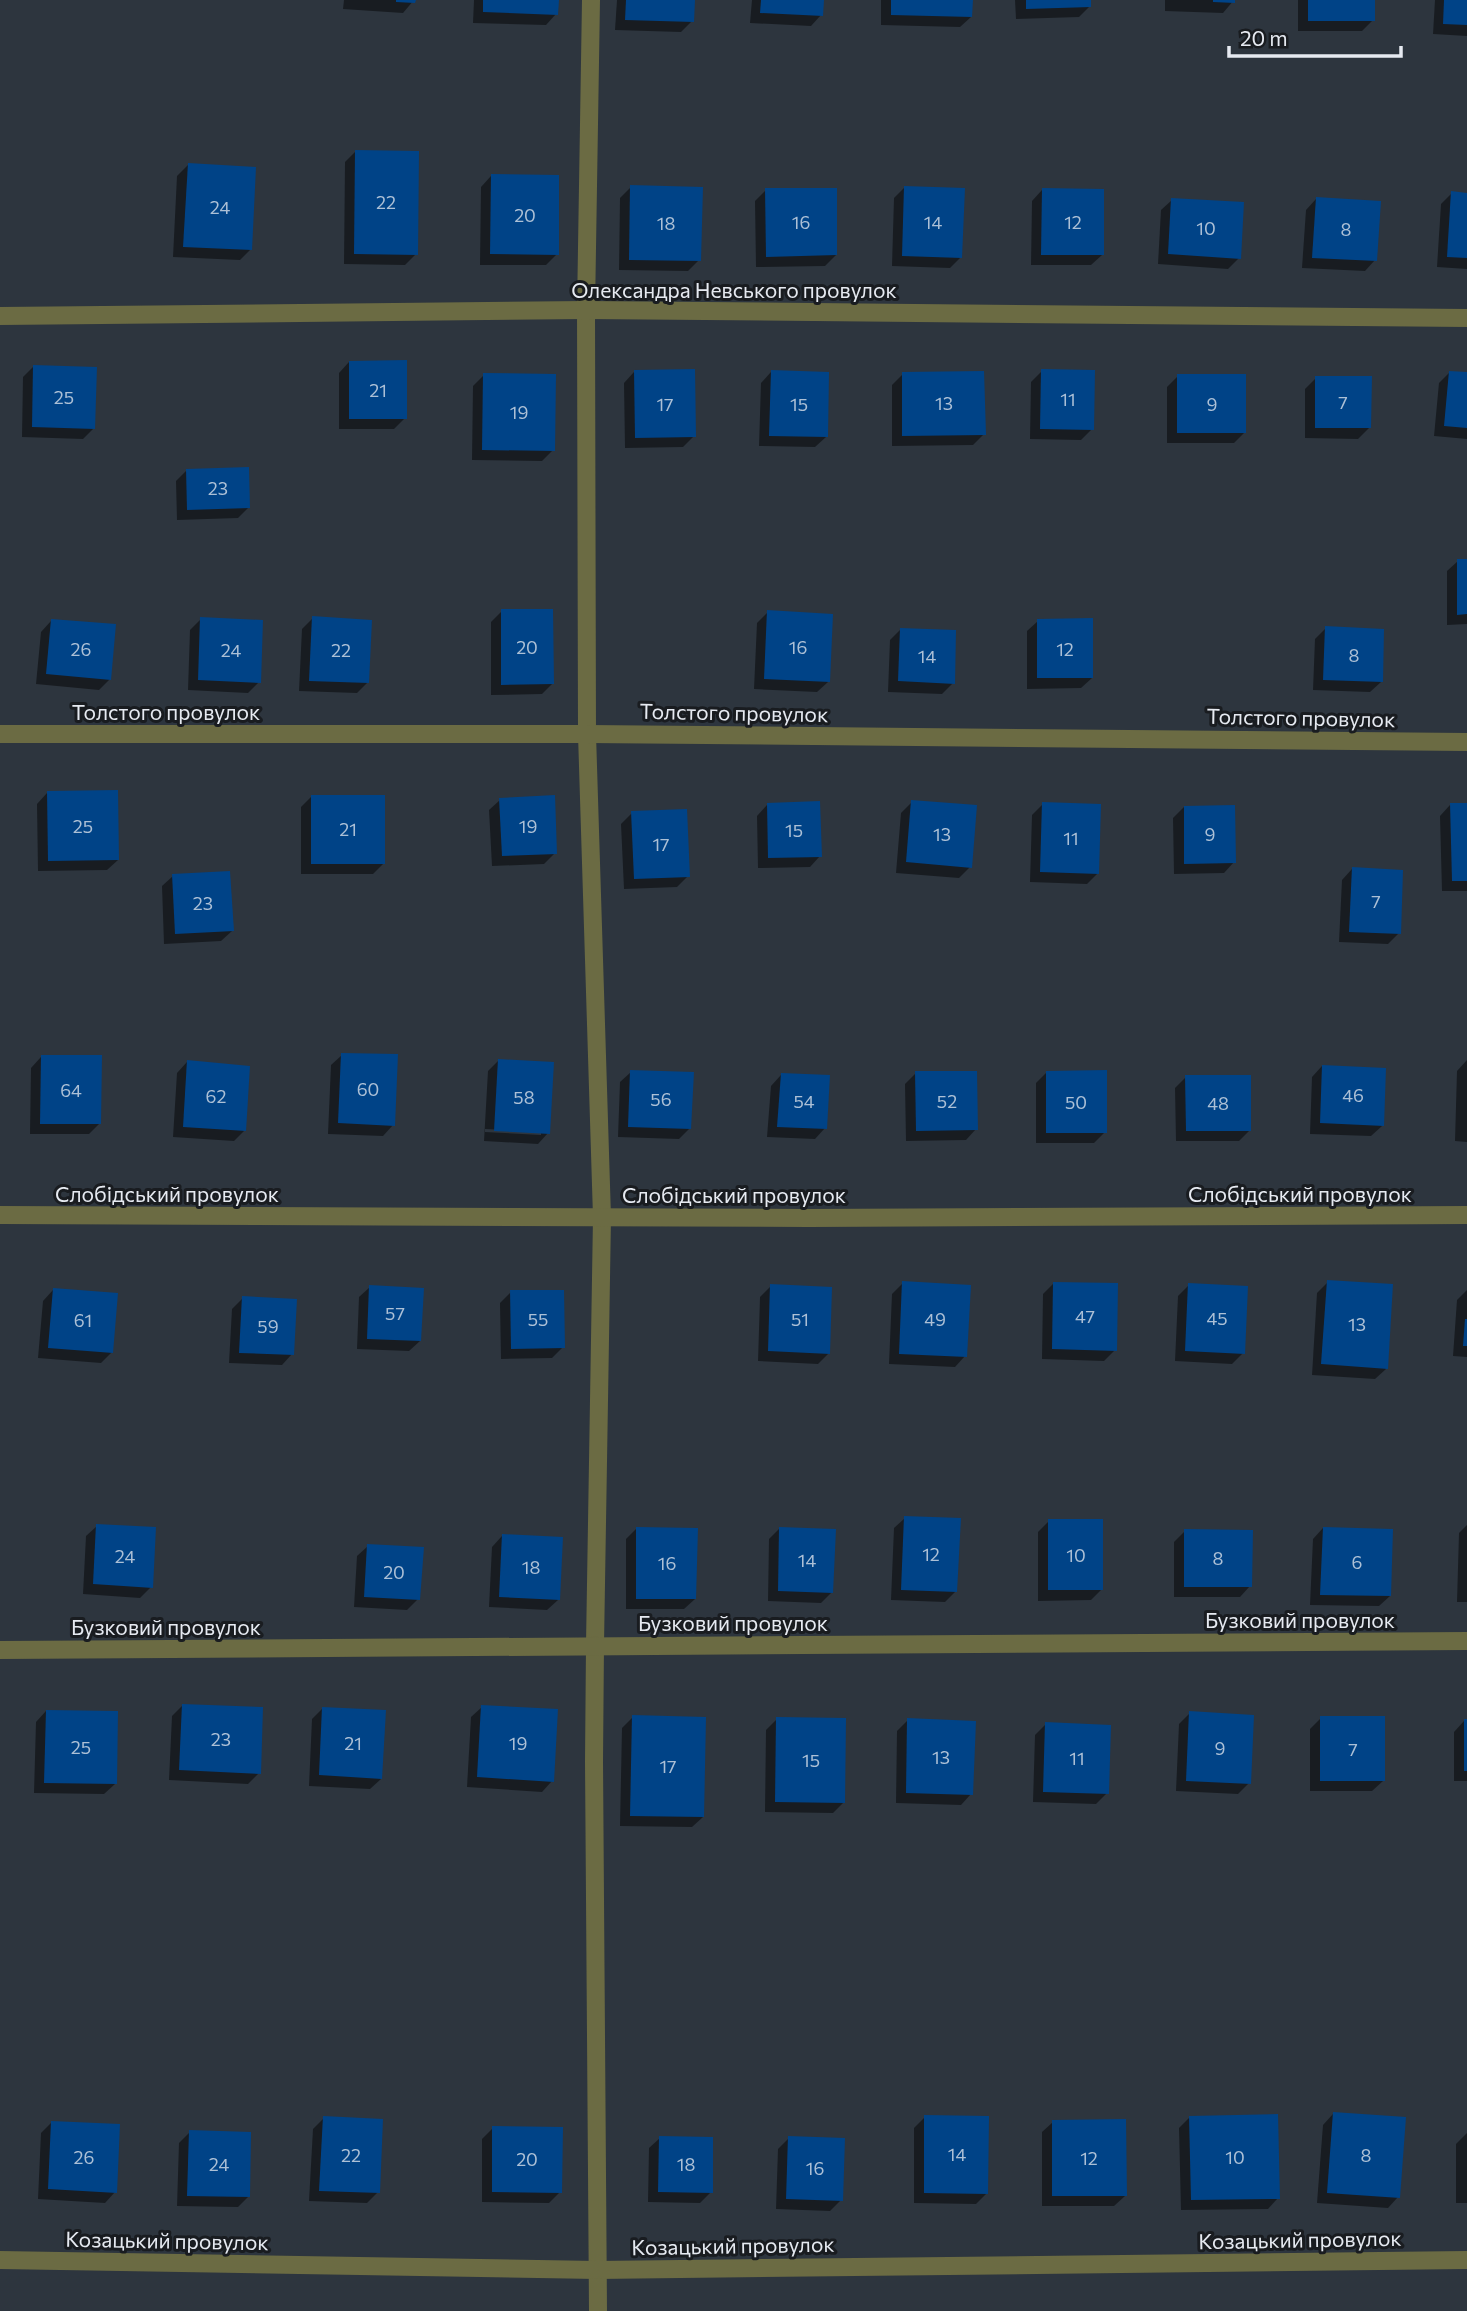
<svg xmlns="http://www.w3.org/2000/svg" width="1467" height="2311" viewBox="0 0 1467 2311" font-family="Commissioner,sans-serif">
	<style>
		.shadow { fill: #0007; fill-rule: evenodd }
		.building { fill: #004387 }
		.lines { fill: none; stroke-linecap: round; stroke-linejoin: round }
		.lane { stroke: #6b6b43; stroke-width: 18 }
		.street { stroke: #6b6b43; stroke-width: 18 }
		.labels { text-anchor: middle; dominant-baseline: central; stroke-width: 6; stroke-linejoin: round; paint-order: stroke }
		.number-label { font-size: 18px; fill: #acc0d6 }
		.street-label { font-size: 21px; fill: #e6eaf1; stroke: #191c20 }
	</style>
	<rect width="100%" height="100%" fill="#2d353e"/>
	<g class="shadow">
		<polygon points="344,0 414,0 403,13 343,9"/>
		<polygon points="474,0 557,0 556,14 546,25 473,23"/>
		<polygon points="617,0 693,0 692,21 681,32 615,30"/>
		<polygon points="752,0 822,0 821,15 811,26 750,23"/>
		<polygon points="881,0 971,0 971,17 960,27 881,25"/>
		<polygon points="1015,0 1090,0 1090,6 1079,17 1016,19"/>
		<polygon points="1165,0 1234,0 1223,13 1165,11"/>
		<polygon points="1298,0 1373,0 1373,20 1362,31 1298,31"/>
		<polygon points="1435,0 1467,0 1467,36 1433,34"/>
		<polygon points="356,151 416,254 405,265 344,264 345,162"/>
		<polygon points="188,165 250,250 240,260 173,257 177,176"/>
		<polygon points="491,176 557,254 546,265 480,265 481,187"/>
		<polygon points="631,187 699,260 688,271 619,270 620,198"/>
		<polygon points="905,187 960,258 950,268 892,266 894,198"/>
		<polygon points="766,190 836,255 825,266 756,267 755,201"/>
		<polygon points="1042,190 1102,255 1091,265 1031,265 1032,201"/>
		<polygon points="1452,193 1467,194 1467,269 1437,267 1441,204"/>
		<polygon points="1316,199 1375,260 1365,271 1302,268 1306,210"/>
		<polygon points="1172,200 1239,258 1228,269 1158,264 1161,210"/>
		<polygon points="349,362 405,418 394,429 339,429 339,373"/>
		<polygon points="33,367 94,428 83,439 22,437 23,377"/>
		<polygon points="1042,371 1092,429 1081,440 1030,439 1031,382"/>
		<polygon points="634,372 694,436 683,447 625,448 624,383"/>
		<polygon points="771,372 826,437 815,447 759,446 761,383"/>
		<polygon points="1450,372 1467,374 1467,439 1434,436 1439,383"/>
		<polygon points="903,374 984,434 973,445 892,446 892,385"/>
		<polygon points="484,375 553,450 542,461 472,460 473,386"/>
		<polygon points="1178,376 1244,433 1234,443 1167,443 1167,387"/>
		<polygon points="1316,378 1369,428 1358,439 1305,438 1305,389"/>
		<polygon points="186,471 249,507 238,518 177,520 176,481"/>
		<polygon points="1458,561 1467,561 1467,624 1447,625 1447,571"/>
		<polygon points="502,611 553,683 542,694 491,695 491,622"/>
		<polygon points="768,612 828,682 817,692 754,689 757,623"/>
		<polygon points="313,618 367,683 357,693 299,691 302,629"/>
		<polygon points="201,619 259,682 248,693 188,690 190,630"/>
		<polygon points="51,621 110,679 99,690 36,684 41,632"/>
		<polygon points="1038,621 1092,678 1081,688 1027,689 1027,631"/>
		<polygon points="1326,628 1381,682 1370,692 1313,690 1315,639"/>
		<polygon points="900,630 953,683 942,694 888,692 890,640"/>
		<polygon points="47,793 118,860 107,870 38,871 37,804"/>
		<polygon points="312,796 383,864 373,874 301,874 301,807"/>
		<polygon points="500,800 555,853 544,864 492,866 489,810"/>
		<polygon points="912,802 970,867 959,878 896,873 901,813"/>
		<polygon points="1043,804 1098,873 1087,884 1030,882 1032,815"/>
		<polygon points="767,805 820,856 810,867 758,868 757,816"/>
		<polygon points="1450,805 1467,805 1467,891 1442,891 1440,816"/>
		<polygon points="1184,807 1234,862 1224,873 1174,874 1173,818"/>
		<polygon points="632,813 688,876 677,887 624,889 621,824"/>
		<polygon points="1352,869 1399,933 1388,944 1339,942 1342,880"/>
		<polygon points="173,876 232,931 221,941 164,944 162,886"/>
		<polygon points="342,1055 393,1125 383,1136 328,1134 331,1065"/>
		<polygon points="41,1057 100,1123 89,1134 30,1134 31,1068"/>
		<path d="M499,1060L548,1133L538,1144L484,1141L488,1071ZM485,1129L541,1132V1135L485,1132Z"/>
		<polygon points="1467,1060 1467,1142 1455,1141 1457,1071"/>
		<polygon points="187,1062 244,1131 234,1141 173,1137 177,1073"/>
		<polygon points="1322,1066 1382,1126 1371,1136 1310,1134 1312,1077"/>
		<polygon points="631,1072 690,1128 679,1139 618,1137 620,1082"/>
		<polygon points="1047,1072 1105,1132 1094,1143 1036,1143 1036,1083"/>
		<polygon points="916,1073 976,1129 966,1140 906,1141 905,1084"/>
		<polygon points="781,1075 825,1128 815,1139 767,1137 771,1086"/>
		<polygon points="1186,1077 1249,1131 1239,1141 1176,1141 1175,1088"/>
		<polygon points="1328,1282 1386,1369 1375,1379 1312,1375 1317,1293"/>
		<polygon points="903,1283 965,1356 955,1367 889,1364 892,1294"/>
		<polygon points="1054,1283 1115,1350 1104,1361 1042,1359 1043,1294"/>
		<polygon points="1189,1285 1243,1353 1232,1364 1175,1361 1178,1296"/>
		<polygon points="771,1286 829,1353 818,1364 758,1361 760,1297"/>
		<polygon points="370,1287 420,1341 409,1351 357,1349 359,1297"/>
		<polygon points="53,1290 112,1352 101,1363 38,1358 43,1301"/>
		<polygon points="1467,1290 1467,1357 1453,1356 1457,1300"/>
		<polygon points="511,1292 563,1347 552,1358 501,1359 500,1303"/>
		<polygon points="243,1298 292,1354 282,1365 229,1363 232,1309"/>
		<polygon points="905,1518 956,1591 945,1602 891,1600 894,1528"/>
		<polygon points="1049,1521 1102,1589 1091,1600 1038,1601 1038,1532"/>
		<polygon points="1467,1525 1467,1602 1457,1602 1459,1533"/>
		<polygon points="97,1526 151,1587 140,1598 83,1594 86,1536"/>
		<polygon points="637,1528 695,1599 684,1609 626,1609 626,1539"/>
		<polygon points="780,1528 832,1592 821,1603 768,1601 769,1539"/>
		<polygon points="1323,1528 1390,1596 1379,1606 1310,1605 1313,1539"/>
		<polygon points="1185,1531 1250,1586 1240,1597 1174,1597 1174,1542"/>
		<polygon points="502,1536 558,1600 547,1610 489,1607 492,1547"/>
		<polygon points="368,1546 418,1599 407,1610 354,1607 357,1556"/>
		<polygon points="183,1705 259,1773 248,1784 169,1780 172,1716"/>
		<polygon points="482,1707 552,1781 542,1792 467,1787 471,1717"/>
		<polygon points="323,1708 381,1779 370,1789 309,1786 312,1719"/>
		<polygon points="46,1711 115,1784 104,1794 34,1793 36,1722"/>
		<polygon points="1190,1713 1249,1783 1238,1794 1176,1791 1179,1724"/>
		<polygon points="633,1717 703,1817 692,1827 620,1826 622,1728"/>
		<polygon points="1321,1718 1383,1781 1372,1791 1310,1791 1310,1729"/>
		<polygon points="777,1719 844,1802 833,1813 765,1812 766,1730"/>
		<polygon points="908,1720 971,1794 961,1805 896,1803 897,1731"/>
		<polygon points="1464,1721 1467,1721 1467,1781 1454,1781 1454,1732"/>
		<polygon points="1046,1724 1107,1793 1096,1804 1033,1802 1035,1735"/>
		<polygon points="1333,2114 1398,2197 1388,2208 1317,2203 1323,2125"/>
		<polygon points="925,2117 987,2193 976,2204 914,2203 914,2128"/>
		<polygon points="1190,2117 1278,2198 1268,2209 1181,2210 1179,2128"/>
		<polygon points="324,2118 378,2192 367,2203 309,2201 313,2129"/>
		<polygon points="52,2122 115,2192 105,2203 38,2199 41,2133"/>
		<polygon points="1053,2122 1125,2196 1114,2206 1042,2206 1042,2132"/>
		<polygon points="493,2128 560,2192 549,2203 482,2202 482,2139"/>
		<polygon points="190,2132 248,2197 238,2207 177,2206 179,2143"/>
		<polygon points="1467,2133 1467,2203 1456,2203 1456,2144"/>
		<polygon points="660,2138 711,2192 700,2203 648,2202 649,2148"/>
		<polygon points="789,2138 841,2200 830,2211 776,2209 778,2149"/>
	</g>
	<g class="building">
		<polygon points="396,0 416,0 415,3 396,2"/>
		<polygon points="483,0 559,0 558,15 483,12"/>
		<polygon points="626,0 695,0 694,22 625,20"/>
		<polygon points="761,0 824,0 823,16 760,13"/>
		<polygon points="891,0 973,0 972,17 891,15"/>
		<polygon points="1026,0 1091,0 1091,7 1026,9"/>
		<polygon points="1213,0 1235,0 1235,3 1213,2"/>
		<rect x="1308" y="0" width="67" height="21"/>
		<polygon points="1444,0 1467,0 1467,25 1443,24"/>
		<polygon points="355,150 419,151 418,255 354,254"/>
		<polygon points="188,163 256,167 252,250 183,247"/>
		<polygon points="491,174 559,175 559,255 490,254"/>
		<polygon points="630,185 703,187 701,261 629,260"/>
		<polygon points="904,186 965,188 962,258 902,256"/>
		<polygon points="765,188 837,188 837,255 766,257"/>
		<polygon points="1042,188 1104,189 1104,255 1041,255"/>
		<polygon points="1451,191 1467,193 1467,258 1447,257"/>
		<polygon points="1316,197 1381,201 1377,261 1312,258"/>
		<polygon points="1171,198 1244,202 1241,259 1168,254"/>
		<polygon points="407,360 407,419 349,419 349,361"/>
		<polygon points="33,365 97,367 95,429 32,427"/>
		<polygon points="695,369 696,437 635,438 634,370"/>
		<polygon points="1041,369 1095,370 1094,430 1040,429"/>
		<polygon points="771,370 829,372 828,437 769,436"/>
		<polygon points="984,371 986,435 902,436 902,372"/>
		<polygon points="1449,371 1467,372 1467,428 1444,426"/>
		<polygon points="483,373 556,374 555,451 482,450"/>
		<rect x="1177" y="374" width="69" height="59"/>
		<polygon points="1315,376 1372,376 1371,428 1315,428"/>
		<polygon points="249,467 250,508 187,510 186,469"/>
		<polygon points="1457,559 1467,559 1467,614 1457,615"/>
		<polygon points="501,609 553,609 554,684 501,685"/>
		<polygon points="767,610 833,614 830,682 764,679"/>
		<polygon points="312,616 372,620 369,683 309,681"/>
		<polygon points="200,617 263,620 261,683 198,680"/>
		<polygon points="1093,618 1093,678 1037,678 1037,619"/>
		<polygon points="51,619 116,624 111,680 46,674"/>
		<polygon points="1325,626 1384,629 1383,682 1323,680"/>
		<polygon points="900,628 956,630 955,684 898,681"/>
		<polygon points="118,790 119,860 48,861 47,791"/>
		<rect x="311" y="795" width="74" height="69"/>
		<polygon points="555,795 557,854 502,856 499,798"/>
		<polygon points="911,800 977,805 972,868 906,862"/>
		<polygon points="820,801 822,857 768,858 767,803"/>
		<polygon points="1042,802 1101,804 1099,874 1040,872"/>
		<polygon points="1450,803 1467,803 1467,881 1452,881"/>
		<polygon points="1235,805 1236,863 1184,864 1184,806"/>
		<polygon points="687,809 690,877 634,879 631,811"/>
		<polygon points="1352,867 1403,870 1401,934 1349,932"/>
		<polygon points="230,871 234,931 175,934 172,874"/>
		<polygon points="341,1053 398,1054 395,1126 338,1123"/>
		<polygon points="41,1055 102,1055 101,1124 40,1124"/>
		<polygon points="498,1059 554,1062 550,1134 494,1131"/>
		<polygon points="187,1060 250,1066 246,1131 183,1127"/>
		<polygon points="1322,1065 1386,1068 1384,1126 1320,1123"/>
		<polygon points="630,1070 694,1072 691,1129 628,1127"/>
		<polygon points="1107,1070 1107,1133 1046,1133 1046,1071"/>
		<polygon points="915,1071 977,1071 978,1130 916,1131"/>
		<polygon points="781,1073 830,1075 827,1129 777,1127"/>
		<polygon points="1185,1075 1251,1075 1251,1131 1186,1131"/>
		<polygon points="1327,1280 1393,1284 1388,1369 1321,1364"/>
		<polygon points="902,1281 971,1285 967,1357 899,1354"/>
		<polygon points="1053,1282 1118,1283 1117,1351 1052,1349"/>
		<polygon points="1188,1283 1248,1286 1245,1354 1185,1351"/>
		<polygon points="770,1284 832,1287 830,1354 768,1351"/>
		<polygon points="369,1285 424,1288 421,1341 367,1339"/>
		<polygon points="53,1288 118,1293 113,1353 48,1348"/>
		<polygon points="510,1290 564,1290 565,1348 511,1349"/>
		<polygon points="242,1296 297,1299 294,1355 239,1353"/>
		<polygon points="1465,1319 1467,1319 1467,1346 1463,1346"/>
		<polygon points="904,1516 961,1518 957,1592 901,1590"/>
		<rect x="1048" y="1519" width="55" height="71"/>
		<polygon points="96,1524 156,1527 153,1588 93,1584"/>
		<polygon points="636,1527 698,1528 696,1599 636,1599"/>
		<polygon points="779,1527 836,1529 833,1593 778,1591"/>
		<polygon points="1323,1527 1393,1529 1391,1596 1320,1595"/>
		<polygon points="1184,1529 1253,1530 1252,1587 1184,1587"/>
		<polygon points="502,1534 563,1537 560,1600 499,1597"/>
		<polygon points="367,1544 424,1547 420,1600 364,1597"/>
		<polygon points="182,1704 263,1707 261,1774 179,1770"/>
		<polygon points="481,1705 558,1709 554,1782 477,1777"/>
		<polygon points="322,1707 386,1710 382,1779 319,1775"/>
		<polygon points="46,1710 118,1711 117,1784 44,1783"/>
		<polygon points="1189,1711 1254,1715 1251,1784 1186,1781"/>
		<polygon points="632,1715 706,1717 704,1817 630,1816"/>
		<rect x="1320" y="1716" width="65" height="65"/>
		<polygon points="776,1717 846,1718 845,1803 775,1802"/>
		<polygon points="907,1718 976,1721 973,1795 906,1793"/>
		<rect x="1464" y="1719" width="3" height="52"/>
		<polygon points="1045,1722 1111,1725 1109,1794 1043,1792"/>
		<polygon points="1333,2112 1406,2117 1400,2198 1327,2193"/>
		<polygon points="1278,2114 1280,2199 1191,2200 1189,2116"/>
		<polygon points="924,2115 989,2116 988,2194 924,2193"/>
		<polygon points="323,2116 383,2119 380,2193 319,2191"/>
		<polygon points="1126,2119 1127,2196 1052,2196 1052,2120"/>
		<polygon points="51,2121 120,2124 117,2193 48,2189"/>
		<polygon points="492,2126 563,2127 562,2193 492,2192"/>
		<polygon points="189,2130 251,2132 250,2197 187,2196"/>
		<polygon points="659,2136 713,2137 713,2193 658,2192"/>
		<polygon points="788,2136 845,2138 843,2201 786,2199"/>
	</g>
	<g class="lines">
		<polyline class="lane" points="591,0 586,310 587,734 602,1217 595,1645"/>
		<g class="street">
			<polyline points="0,316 586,310 1467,318"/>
			<polyline points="0,734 587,734 1467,742"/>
			<polyline points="0,1215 809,1218 1467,1215"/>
			<polyline points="595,1645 594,1761 598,2311"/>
			<polyline points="0,1650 1467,1641"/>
			<polyline points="0,2260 597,2270 1467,2260"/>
		</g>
	</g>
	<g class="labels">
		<g class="number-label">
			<text x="386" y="202">22</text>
			<text x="220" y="207">24</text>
			<text x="525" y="215">20</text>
			<text x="801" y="222">16</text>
			<text x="933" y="222">14</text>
			<text x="1073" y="222">12</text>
			<text x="666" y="223">18</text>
			<text x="1206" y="228">10</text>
			<text x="1346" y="229">8</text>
			<text x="378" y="390">21</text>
			<text x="64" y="397">25</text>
			<text x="1068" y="399">11</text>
			<text x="1343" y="402">7</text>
			<text x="944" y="403">13</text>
			<text x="665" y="404">17</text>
			<text x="799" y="404">15</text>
			<text x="1212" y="404">9</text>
			<text x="519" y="412">19</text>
			<text x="218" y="488">23</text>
			<text x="527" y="647">20</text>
			<text x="798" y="647">16</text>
			<text x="81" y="649">26</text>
			<text x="1065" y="649">12</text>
			<text x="231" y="650">24</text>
			<text x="341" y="650">22</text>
			<text x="1354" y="655">8</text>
			<text x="927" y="656">14</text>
			<text x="83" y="826">25</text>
			<text x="528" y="826">19</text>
			<text x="348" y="829">21</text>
			<text x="794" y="830">15</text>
			<text x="942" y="834">13</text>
			<text x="1210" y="834">9</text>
			<text x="1071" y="838">11</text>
			<text x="661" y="844">17</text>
			<text x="1376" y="901">7</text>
			<text x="203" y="903">23</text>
			<text x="368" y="1089">60</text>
			<text x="71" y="1090">64</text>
			<text x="1353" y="1095">46</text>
			<text x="216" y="1096">62</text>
			<text x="524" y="1097">58</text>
			<text x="661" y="1099">56</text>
			<text x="804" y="1101">54</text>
			<text x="947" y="1101">52</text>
			<text x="1076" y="1102">50</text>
			<text x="1218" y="1103">48</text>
			<text x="395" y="1313">57</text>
			<text x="1085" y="1316">47</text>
			<text x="1217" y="1318">45</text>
			<text x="538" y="1319">55</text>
			<text x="800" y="1319">51</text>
			<text x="935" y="1319">49</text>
			<text x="83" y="1320">61</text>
			<text x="1357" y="1324">13</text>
			<text x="268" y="1326">59</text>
			<text x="931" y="1554">12</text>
			<text x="1076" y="1555">10</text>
			<text x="125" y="1556">24</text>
			<text x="1218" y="1558">8</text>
			<text x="807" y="1560">14</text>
			<text x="1357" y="1562">6</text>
			<text x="667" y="1563">16</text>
			<text x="531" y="1567">18</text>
			<text x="394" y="1572">20</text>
			<text x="221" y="1739">23</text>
			<text x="353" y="1743">21</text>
			<text x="518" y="1743">19</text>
			<text x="81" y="1747">25</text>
			<text x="1220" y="1748">9</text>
			<text x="1353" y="1749">7</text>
			<text x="941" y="1757">13</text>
			<text x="1077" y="1758">11</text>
			<text x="811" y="1760">15</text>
			<text x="668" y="1766">17</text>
			<text x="957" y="2154">14</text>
			<text x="351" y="2155">22</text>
			<text x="1366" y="2155">8</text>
			<text x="84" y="2157">26</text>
			<text x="1235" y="2157">10</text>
			<text x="1089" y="2158">12</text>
			<text x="527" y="2159">20</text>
			<text x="219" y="2164">24</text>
			<text x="686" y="2164">18</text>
			<text x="815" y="2168">16</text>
		</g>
		<g class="street-label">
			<text x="734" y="289">Олександра Невського провулок</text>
			<text x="166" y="711">Толстого провулок</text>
			<text transform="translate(734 712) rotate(1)">Толстого провулок</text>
			<text transform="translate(1301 717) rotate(1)">Толстого провулок</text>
			<text x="167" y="1193">Слобідський провулок</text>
			<text x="1300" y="1193">Слобідський провулок</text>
			<text x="734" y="1194">Слобідський провулок</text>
			<text x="1300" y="1619">Бузковий провулок</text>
			<text x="733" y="1622">Бузковий провулок</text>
			<text x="166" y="1626">Бузковий провулок</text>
			<text transform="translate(1300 2239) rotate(-1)">Козацький провулок</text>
			<text transform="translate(167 2240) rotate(1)">Козацький провулок</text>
			<text transform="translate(733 2245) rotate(-1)">Козацький провулок</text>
		</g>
	</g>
	<path d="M1229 46v10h172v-10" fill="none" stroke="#e6eaf1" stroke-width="3.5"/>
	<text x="1240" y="46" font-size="21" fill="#e6eaf1" stroke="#191c20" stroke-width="5" paint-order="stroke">20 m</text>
</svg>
